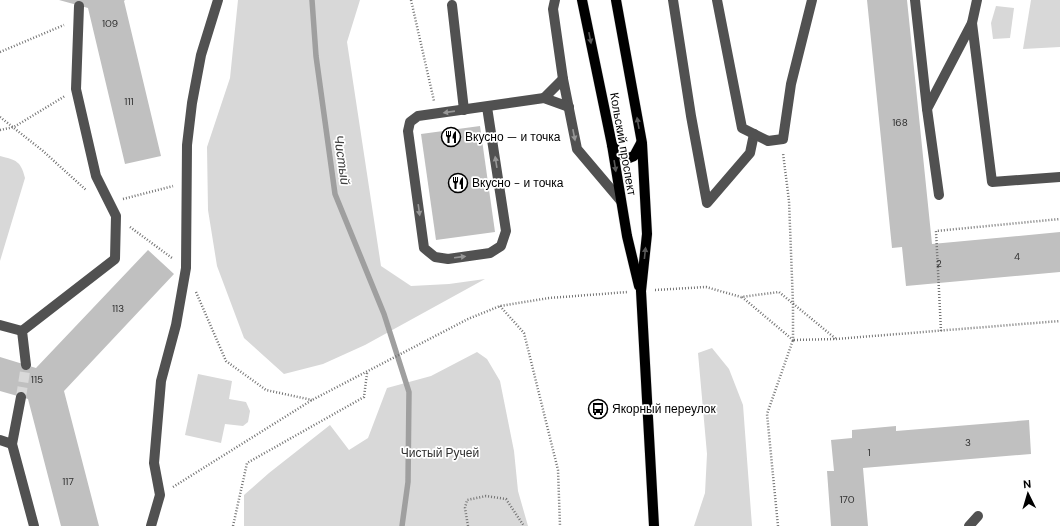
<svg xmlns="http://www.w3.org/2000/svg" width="1060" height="526" viewBox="0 0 1060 526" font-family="'DM Sans',sans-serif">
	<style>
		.green { fill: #d8d8d8 }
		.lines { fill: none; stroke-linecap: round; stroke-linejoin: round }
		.stream { stroke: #9f9f9f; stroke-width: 5.5 }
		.building { fill: #c0c0c0 }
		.minor-tunnel { stroke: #d9d9d9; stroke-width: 10; stroke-dasharray: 10 5; stroke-linecap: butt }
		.major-casing { stroke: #dbdbdb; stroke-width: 11 }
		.path { stroke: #737373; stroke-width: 2.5; stroke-dasharray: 1 2; stroke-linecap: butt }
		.minor { stroke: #515151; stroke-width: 10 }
		.major { stroke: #000; stroke-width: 10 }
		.oneway { fill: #595959 }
		.oneway2 { fill: #979797 }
		.labels { text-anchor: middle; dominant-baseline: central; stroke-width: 3.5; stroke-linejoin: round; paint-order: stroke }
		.number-label { font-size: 10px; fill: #303030 }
		.poi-label { font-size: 12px; fill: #000; stroke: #fff; text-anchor: start }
		.street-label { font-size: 12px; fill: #000; stroke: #fff }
		.park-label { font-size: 12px; fill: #2f2f2f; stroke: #fff }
		.water-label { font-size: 13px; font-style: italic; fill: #404040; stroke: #fff }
	</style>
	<rect width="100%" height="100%" fill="#fff"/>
	<g class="green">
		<polygon points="238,0 360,0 347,42 381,266 411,286 449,284 485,279 365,345 323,364 284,374 244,338 217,266 208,210 207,147 230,78"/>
		<polygon points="1031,0 1060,0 1060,47 1023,49"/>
		<polygon points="996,6 1014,8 1010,38 993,39 991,23"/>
		<path d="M0,156C16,160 21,161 25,178L0,261Z"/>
		<polygon points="712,348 729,369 743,405 752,526 694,526 705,493 707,454 698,353"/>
		<polygon points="477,352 487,359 500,381 514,451 518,491 528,526 244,526 244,495 269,473 330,425 349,450 368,438 387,388 431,376"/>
		<polygon points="198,374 232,381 229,399 246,402 250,411 248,422 243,426 225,424 221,443 185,435"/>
	</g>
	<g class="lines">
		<polyline class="stream" points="312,0 316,56 335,194 384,314 409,392 408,482 402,526"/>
	</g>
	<g class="building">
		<polygon points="59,0 125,0 124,1 161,156 125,164 88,8"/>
		<polygon points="867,0 907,0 932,244 1060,232 1060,272 906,286 902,247 892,248"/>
		<polygon points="480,126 495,232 436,240 421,134"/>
		<polygon points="148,250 174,274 64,391 99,526 61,526 28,399 0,391 0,357 36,368"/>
		<polygon points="1029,420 1031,454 863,468 868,526 831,526 827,471 834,471 831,440 852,438 852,430 896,426 896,431"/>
	</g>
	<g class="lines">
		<polyline class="minor-tunnel" points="21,397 26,365"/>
		<g class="major-casing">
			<g id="major">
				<polyline points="582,0 612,145 627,236 639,286"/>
				<polyline points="616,0 642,143 647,234 641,291 654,526"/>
				<polyline points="612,145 620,154 629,158 634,156 641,143"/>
			</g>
		</g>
		<g class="path">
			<polyline points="411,0 434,101"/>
			<polyline points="0,52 64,25"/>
			<polyline points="0,117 43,151 86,190"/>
			<polyline points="0,130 14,127 65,96"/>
			<polyline points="123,199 173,186"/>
			<polyline points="130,227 172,258"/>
			<polyline points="655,290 706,287 741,297 779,292 836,339"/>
			<polyline points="196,292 226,361 266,390 312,400"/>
			<polyline points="742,297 793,340 793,304 789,201 783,153"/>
			<polyline points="500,306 524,333 558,470 560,526"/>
			<polyline points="941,331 936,231 1060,219"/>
			<polyline points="173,487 312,400 468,319 500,306 549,298 628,292"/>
			<polyline points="233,526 247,463 364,397 367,373"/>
			<polyline points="468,526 465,508 467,500 486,496 506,499 524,526"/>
			<polyline points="778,526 767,414 793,340 836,339 1060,321"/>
		</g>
		<g class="minor">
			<polyline points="555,0 553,9 563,79 577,149 621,201"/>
			<polyline points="673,0 691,116 707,203 750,153 754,134"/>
			<polyline points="717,0 742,128 768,141 783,139 791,84 812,0"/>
			<polyline points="915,0 927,109"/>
			<polyline points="452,5 464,110"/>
			<polyline points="972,23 992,182 1060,177"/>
			<polyline points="544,98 563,79"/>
			<polyline points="487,107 506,231 501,246 490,253 448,259 435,257 424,248 408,131 410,122 418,116 544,98 569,107"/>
			<polyline points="939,195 927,109 972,23 977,0"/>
			<polyline points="0,325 22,331"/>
			<polyline points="26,365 22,331 115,259 116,216 96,176 76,89 79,6"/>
			<polyline points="21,397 12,444 34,526"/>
			<polyline points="0,440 12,444"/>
			<polyline points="151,526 160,495 154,463 161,381 176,325 186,268 187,145 192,103 201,55 218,0"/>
			<polyline points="969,526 978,516"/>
		</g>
		<use href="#major" class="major"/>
	</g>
	<defs><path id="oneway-solid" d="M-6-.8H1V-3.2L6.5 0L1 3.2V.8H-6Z"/></defs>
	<g class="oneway">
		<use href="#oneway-solid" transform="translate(590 38) rotate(79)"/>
		<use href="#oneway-solid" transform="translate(638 123) rotate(-100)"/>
		<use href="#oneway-solid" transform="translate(615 166) rotate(81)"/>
		<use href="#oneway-solid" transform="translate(645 253) rotate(-84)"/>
	</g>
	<g class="oneway2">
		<use href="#oneway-solid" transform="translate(449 112) rotate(172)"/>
		<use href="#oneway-solid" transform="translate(574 135) rotate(79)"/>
		<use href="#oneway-solid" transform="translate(496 162) rotate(-99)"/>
		<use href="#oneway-solid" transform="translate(419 210) rotate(82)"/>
		<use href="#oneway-solid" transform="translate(460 257) rotate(-7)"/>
	</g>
	<defs>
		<g id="restaurant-ring" transform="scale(1)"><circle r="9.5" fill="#fff" stroke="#000" stroke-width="1.5"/><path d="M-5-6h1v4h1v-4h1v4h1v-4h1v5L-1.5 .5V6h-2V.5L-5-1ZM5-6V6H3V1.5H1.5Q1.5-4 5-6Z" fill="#000"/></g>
		<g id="bus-ring" transform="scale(1)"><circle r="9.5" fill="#fff" stroke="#000" stroke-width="1.5"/><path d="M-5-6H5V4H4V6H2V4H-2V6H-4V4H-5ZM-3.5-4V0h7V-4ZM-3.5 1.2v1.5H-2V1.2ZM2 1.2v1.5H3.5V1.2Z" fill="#000"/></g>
	</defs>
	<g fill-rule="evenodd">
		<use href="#restaurant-ring" x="451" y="137"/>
		<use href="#restaurant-ring" x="458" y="183"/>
		<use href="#bus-ring" x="598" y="409"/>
	</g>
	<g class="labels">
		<g class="number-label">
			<text x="110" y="23">109</text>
			<text x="129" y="101">111</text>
			<text x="900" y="122">168</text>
			<text x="1017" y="256">4</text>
			<text x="939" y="263">2</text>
			<text x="118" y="308">113</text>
			<text x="37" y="379">115</text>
			<text x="968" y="442">3</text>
			<text x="869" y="452">1</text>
			<text x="68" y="481">117</text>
			<text x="847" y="499">170</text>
		</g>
		<g class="poi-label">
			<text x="465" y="137">Вкусно — и точка</text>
			<text x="472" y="183">Вкусно - и точка</text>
			<text x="612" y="409">Якорный переулок</text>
		</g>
		<g class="street-label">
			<text transform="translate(623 144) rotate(80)">Кольский проспект</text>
		</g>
		<g class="park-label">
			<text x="440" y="453">Чистый Ручей</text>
		</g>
		<g class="water-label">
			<text transform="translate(342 160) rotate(82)">Чистый</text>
		</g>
	</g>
	<g transform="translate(1028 494) rotate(355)" stroke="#ffffff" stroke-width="3" paint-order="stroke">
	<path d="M0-3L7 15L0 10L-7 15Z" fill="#000000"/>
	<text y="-6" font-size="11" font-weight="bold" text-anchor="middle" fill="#000000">N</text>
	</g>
</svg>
